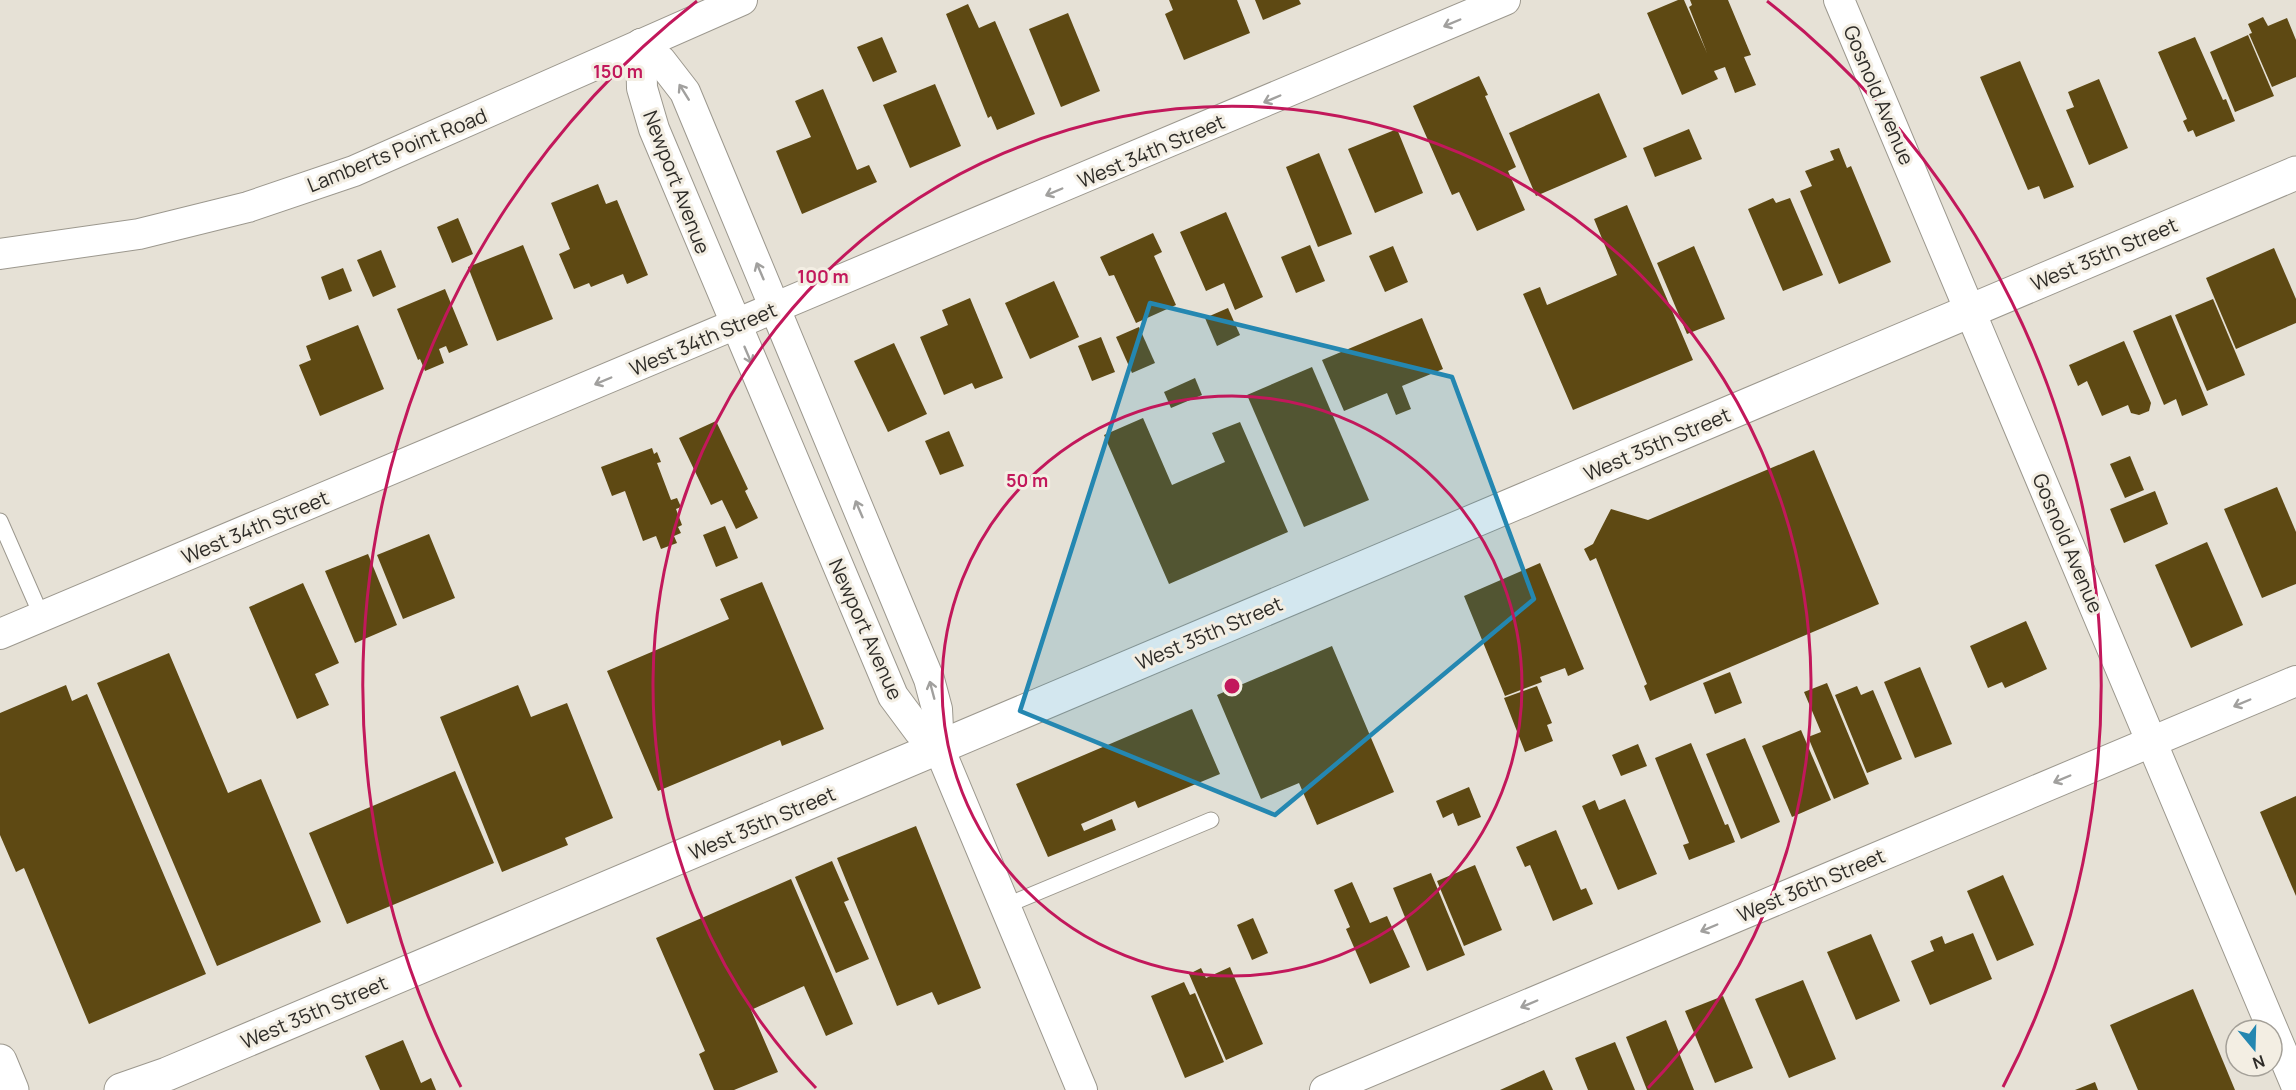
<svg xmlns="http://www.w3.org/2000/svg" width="2296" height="1090" viewBox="0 0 2296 1090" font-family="Manrope,sans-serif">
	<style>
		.building { fill: #5e4913 }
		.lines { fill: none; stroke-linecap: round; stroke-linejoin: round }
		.lane-casing { stroke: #9c988e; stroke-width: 17 }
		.street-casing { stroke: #9c988e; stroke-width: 32 }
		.secondary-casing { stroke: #9c988e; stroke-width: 35 }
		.lane { stroke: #fff; stroke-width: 15 }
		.street { stroke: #fff; stroke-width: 30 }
		.secondary { stroke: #fff; stroke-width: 33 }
		.oneway { stroke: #a1a09e }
		.marked { fill: #2487b1; fill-opacity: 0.2; stroke: #2487b1; stroke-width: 4.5; stroke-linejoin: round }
		.ring { fill: none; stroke: #c2185b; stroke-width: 3 }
		.labels { text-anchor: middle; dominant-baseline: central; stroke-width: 6; stroke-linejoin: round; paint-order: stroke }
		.street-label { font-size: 20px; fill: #2e2c28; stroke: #f3eee3 }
		.centre { fill: #c2185b; stroke: #f3eee3; stroke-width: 3 }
		.ring-label { font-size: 18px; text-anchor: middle; font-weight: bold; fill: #c2185b; stroke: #f3eee3; stroke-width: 6; stroke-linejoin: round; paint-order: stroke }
	</style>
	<rect width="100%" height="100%" fill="#e6e1d6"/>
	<g class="building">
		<polygon points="1169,0 1237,0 1250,33 1184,60 1165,14 1173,10"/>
		<polygon points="1255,0 1299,0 1301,4 1263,20"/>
		<polygon points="1678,0 1684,0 1707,53 1689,7 1692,5 1690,0 1728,0 1751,55 1744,57 1756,85 1735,93 1725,67 1714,71 1718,79 1682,95 1647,13"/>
		<polygon points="968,4 979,28 995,21 1035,114 997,130 991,116 988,118 946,14"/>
		<polygon points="1068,13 1100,91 1061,107 1029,29"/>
		<polygon points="2263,17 2268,26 2287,18 2296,40 2296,77 2272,87 2249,34 2252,33 2248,24"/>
		<polygon points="2248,35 2274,96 2235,112 2210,52"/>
		<polygon points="882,37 897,72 873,82 857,47"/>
		<polygon points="2195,37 2223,100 2226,99 2235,121 2196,137 2193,130 2188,132 2183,121 2187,119 2158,52"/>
		<polygon points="2020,61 2074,187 2044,199 2039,186 2028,190 1980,77"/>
		<polygon points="1479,76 1488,95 1485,96 1516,167 1508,171 1525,210 1477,231 1459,192 1452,195 1413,106"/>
		<polygon points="2099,79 2128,148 2089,165 2066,110 2074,107 2068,92"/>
		<polygon points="935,84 961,146 910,168 883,105"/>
		<polygon points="823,89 857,170 869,165 877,182 802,214 776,151 811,137 795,101"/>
		<polygon points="1599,93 1627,157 1536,196 1509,133"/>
		<polygon points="1397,129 1423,193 1375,213 1348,149"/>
		<polygon points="1689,129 1702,159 1655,177 1643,148"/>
		<polygon points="1839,148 1847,168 1851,166 1891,262 1839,284 1800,191 1812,186 1805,171 1834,160 1830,151"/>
		<polygon points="1319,153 1352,234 1318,247 1286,167"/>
		<polygon points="598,184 606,204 617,200 648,275 627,284 623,274 591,287 589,283 574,289 559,254 570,249 551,203"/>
		<polygon points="1773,198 1776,203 1790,198 1823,275 1783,291 1748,209"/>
		<polygon points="1627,205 1693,360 1573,410 1523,294 1540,287 1547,305 1617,275 1594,219"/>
		<polygon points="1226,212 1263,297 1235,310 1224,283 1206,291 1180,232"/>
		<polygon points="458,218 473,254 452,263 437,227"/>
		<polygon points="1153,233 1162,252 1154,256 1176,305 1136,323 1114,275 1109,276 1100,257"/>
		<polygon points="523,245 553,319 497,341 468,267"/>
		<polygon points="1310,245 1325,281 1296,293 1281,257"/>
		<polygon points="1393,246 1408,282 1385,292 1369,256"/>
		<polygon points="1694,246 1725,319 1687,334 1657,263"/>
		<polygon points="2274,248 2296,299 2296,323 2236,349 2206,278"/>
		<polygon points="381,250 396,287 373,297 357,260"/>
		<polygon points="343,268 352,291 329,300 321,277"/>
		<polygon points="1054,281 1079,337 1030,359 1005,303"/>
		<polygon points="445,289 468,345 449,353 446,346 439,349 444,363 425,371 420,359 418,360 397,309"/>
		<polygon points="970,298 1003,378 975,389 972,383 944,395 920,337 948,325 942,310"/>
		<polygon points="2213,299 2245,375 2207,391 2175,315"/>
		<polygon points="1228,308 1240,335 1217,346 1205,318"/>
		<polygon points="2171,315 2208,405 2182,416 2176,399 2164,405 2133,331"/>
		<polygon points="1422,318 1443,369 1402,386 1411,409 1396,415 1387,393 1344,411 1322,360"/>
		<polygon points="358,325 384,389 320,416 299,365 311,360 306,346"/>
		<polygon points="1139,327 1155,363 1132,373 1116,337"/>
		<polygon points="1101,337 1115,372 1092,381 1078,346"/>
		<polygon points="2124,341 2151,403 2149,411 2139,415 2131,413 2128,405 2102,416 2087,381 2078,386 2069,365"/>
		<polygon points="894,343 927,414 888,432 854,361"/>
		<polygon points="1312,367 1369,500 1304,527 1247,395"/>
		<polygon points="1195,378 1202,395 1171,408 1164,392"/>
		<polygon points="1143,418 1172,485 1225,462 1212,433 1240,422 1288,532 1169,584 1104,435"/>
		<polygon points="716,421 748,489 745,491 758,518 736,529 722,500 711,505 679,438"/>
		<polygon points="949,431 964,466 940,475 925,441"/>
		<polygon points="652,448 654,454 657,452 661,462 657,463 671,500 677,498 681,507 676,509 682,525 678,527 681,533 674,536 677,543 661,549 656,536 643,541 625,491 612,496 601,467"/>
		<polygon points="1814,450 1879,604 1650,701 1644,686 1647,684 1596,558 1590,561 1584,549 1593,544 1611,509 1648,520"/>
		<polygon points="2130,456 2144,490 2125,498 2110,464"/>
		<polygon points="2277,487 2296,532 2296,584 2262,598 2224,509"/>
		<polygon points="2155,491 2168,524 2124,543 2110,509"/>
		<polygon points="725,526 738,558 716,567 703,535"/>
		<polygon points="429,534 455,598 403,619 377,555"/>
		<polygon points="2207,542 2243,625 2191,648 2155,565"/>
		<polygon points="368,554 397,625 355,643 325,571"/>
		<polygon points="1540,563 1584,669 1568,676 1565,668 1540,677 1542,682 1505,696 1464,596"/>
		<polygon points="762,582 824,729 782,746 780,740 658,791 607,671 729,619 720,599"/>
		<polygon points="303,583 339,663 315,674 329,705 297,719 249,607"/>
		<polygon points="2026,621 2047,669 2005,688 2002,682 1988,688 1970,646"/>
		<polygon points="1332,646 1394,792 1317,825 1299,783 1261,799 1217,695"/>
		<polygon points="169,653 228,793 261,779 321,922 217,966 97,683"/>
		<polygon points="1920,667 1952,744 1915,758 1884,682"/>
		<polygon points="1730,672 1742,703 1715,714 1703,683"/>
		<polygon points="1827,683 1869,784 1834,799 1808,737 1821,732 1804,692"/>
		<polygon points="66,685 72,701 87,694 206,974 89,1024 24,868 16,872 0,835 0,713"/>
		<polygon points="518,685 531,717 567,703 613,818 565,838 568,845 502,872 440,717"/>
		<polygon points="1537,686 1552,723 1547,725 1553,741 1525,752 1504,698"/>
		<polygon points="1857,686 1861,695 1873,690 1902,759 1867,773 1835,695"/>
		<polygon points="1192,709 1220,774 1138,808 1135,801 1081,824 1084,831 1112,819 1116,830 1048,857 1016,784"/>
		<polygon points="1801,730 1831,800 1792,817 1762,746"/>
		<polygon points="1745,738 1780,822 1741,839 1706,754"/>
		<polygon points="1691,743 1725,825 1728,824 1735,842 1689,860 1683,845 1689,843 1655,758"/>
		<polygon points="1638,744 1647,766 1621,776 1612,755"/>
		<polygon points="455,771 494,863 347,924 309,833"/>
		<polygon points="1469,787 1481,817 1458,826 1453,813 1443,818 1436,801"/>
		<polygon points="2296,796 2296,896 2260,812"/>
		<polygon points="1625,799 1657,874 1618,890 1582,806 1595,800 1599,810"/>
		<polygon points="916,826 981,988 938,1005 932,992 897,1006 837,858"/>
		<polygon points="1556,830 1581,890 1586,888 1593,904 1553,921 1530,865 1525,867 1516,847"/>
		<polygon points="832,861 849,900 844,902 869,959 836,973 795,877"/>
		<polygon points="1475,865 1502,930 1464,946 1437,881"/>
		<polygon points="1431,873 1465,955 1427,971 1393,888"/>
		<polygon points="2003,875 2034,945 1997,961 1967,891"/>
		<polygon points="791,879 853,1024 826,1036 804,986 751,1010 778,1072 734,1090 714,1090 699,1054 705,1051 656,938"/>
		<polygon points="1352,882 1370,923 1387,916 1410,967 1370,984 1346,929 1350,927 1334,890"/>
		<polygon points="1253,918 1268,953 1252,960 1237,925"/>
		<polygon points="1973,933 1992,979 1930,1005 1911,961 1934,951 1930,941 1942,936 1945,944"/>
		<polygon points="1871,934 1900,1001 1856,1020 1827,952"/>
		<polygon points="1230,967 1263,1044 1226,1060 1189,974 1201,968 1206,978"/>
		<polygon points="1803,980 1836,1059 1789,1078 1755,999"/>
		<polygon points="1184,982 1190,995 1195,993 1224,1062 1185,1078 1151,996"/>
		<polygon points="2193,989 2235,1090 2138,1090 2110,1025"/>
		<polygon points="1723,996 1753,1068 1715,1083 1685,1011"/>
		<polygon points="1666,1020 1694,1090 1647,1090 1626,1037"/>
		<polygon points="403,1040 421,1083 431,1078 436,1090 380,1090 365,1056"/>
		<polygon points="1615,1042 1635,1090 1588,1090 1575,1058"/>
		<polygon points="1544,1070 1553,1090 1500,1090"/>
		<polygon points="2095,1082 2098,1090 2075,1090"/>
	</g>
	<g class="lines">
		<g class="lane-casing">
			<g id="lane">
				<polyline points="0,521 42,617"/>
				<polyline points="1005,906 1211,820"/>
			</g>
		</g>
		<g class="street-casing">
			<g id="street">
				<polyline points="1839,0 2296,1085"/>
				<polyline points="641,44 661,61 685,92 929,679 937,709 939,748 1082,1090"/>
				<polyline points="641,44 642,88 654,129 893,696 919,731 939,748"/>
				<polyline points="0,254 139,234 248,207 354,171 742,0"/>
				<polyline points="0,634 1505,0"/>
				<polyline points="1325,1090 2296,681"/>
			</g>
		</g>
		<g class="secondary-casing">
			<g id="secondary">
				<polyline points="0,1061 12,1090"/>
				<polyline points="121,1090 167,1074 2296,173"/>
			</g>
		</g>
		<use href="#lane" class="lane"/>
		<use href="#street" class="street"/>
		<use href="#secondary" class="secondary"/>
	</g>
	<defs><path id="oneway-shaft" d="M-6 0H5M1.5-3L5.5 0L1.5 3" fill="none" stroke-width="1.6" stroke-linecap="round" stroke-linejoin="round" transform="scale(1.5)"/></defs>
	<g class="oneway">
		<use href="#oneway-shaft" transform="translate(1452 23) rotate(157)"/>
		<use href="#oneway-shaft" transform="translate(684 92) rotate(-122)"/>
		<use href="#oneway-shaft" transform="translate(1272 99) rotate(157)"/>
		<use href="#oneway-shaft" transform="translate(1054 192) rotate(157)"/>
		<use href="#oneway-shaft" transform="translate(760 271) rotate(-113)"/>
		<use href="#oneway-shaft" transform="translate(748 355) rotate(67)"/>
		<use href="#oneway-shaft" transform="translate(603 381) rotate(157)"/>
		<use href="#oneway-shaft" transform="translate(859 509) rotate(-113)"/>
		<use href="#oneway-shaft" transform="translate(932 690) rotate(-105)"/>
		<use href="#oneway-shaft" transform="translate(2242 703) rotate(157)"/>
		<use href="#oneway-shaft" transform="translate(2062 779) rotate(157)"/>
		<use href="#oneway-shaft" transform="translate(1709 928) rotate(157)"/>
		<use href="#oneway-shaft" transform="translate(1529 1004) rotate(157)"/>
	</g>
	<path class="marked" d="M1150,303L1452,377L1534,599L1275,815L1020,711Z"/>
	<g class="ring">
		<circle cx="1232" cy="686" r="290"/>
		<path d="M816 1088A579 579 0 1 1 1648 1088"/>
		<path d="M461 1087A869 869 0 0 1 697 1M1767 1A869 869 0 0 1 2003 1087"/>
	</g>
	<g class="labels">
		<g class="street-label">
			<text transform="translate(1879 95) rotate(67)">Gosnold Avenue</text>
			<text transform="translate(397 150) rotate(-22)">Lamberts Point Road</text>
			<text transform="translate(1151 151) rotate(-23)">West 34th Street</text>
			<text transform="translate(677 182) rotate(69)">Newport Avenue</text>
			<text transform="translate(2104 254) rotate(-23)">West 35th Street</text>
			<text transform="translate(703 339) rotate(-23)">West 34th Street</text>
			<text transform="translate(1657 444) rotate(-23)">West 35th Street</text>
			<text transform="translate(255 527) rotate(-23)">West 34th Street</text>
			<text transform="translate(2068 543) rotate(67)">Gosnold Avenue</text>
			<text transform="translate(866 629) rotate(66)">Newport Avenue</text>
			<text transform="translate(1209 633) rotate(-23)">West 35th Street</text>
			<text transform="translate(762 823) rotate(-23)">West 35th Street</text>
			<text transform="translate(1811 885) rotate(-23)">West 36th Street</text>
			<text transform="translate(314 1012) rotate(-23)">West 35th Street</text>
		</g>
	</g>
	<circle cx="1232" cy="686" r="9" class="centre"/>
	<g class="ring-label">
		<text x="618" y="78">150 m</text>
		<text x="823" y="283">100 m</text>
		<text x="1027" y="487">50 m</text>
	</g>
	<g transform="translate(2254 1048) rotate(161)"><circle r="28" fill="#f3eee3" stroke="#a4a098" stroke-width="1.5"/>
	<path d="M0-4.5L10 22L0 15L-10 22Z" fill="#2487b1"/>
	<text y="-9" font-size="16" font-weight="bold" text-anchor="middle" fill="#2e2c28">N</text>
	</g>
</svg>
